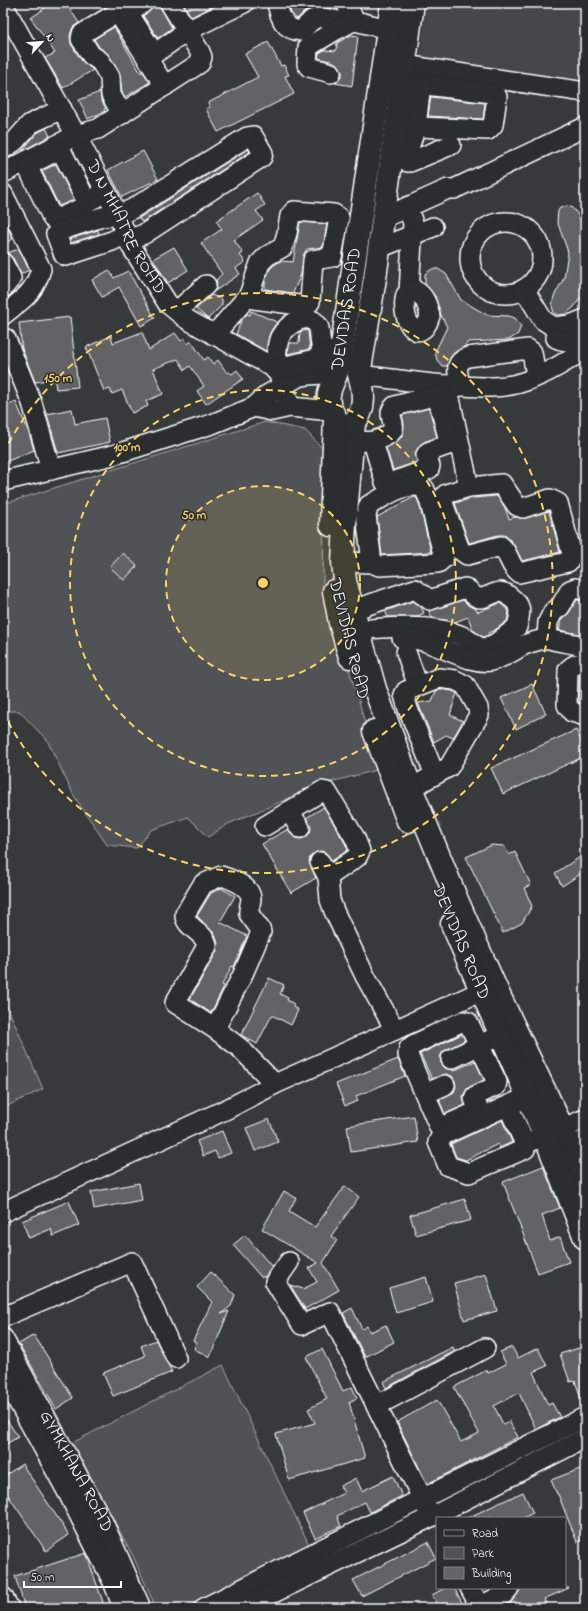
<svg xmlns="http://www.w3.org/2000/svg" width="588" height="1611" viewBox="0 0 588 1611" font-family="'Indie Flower',sans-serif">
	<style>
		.built { fill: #444748 }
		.green { fill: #505354; stroke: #a8a9aa }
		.building { fill: #636465; stroke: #fff }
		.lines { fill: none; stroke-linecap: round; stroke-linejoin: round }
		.minor-casing { stroke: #fff; stroke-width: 22 }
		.major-casing { stroke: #fff; stroke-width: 25 }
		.minor { stroke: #2a2d2e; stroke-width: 19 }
		.major { stroke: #2a2d2e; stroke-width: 22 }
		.ring { fill: none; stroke: #ffd166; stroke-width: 2; stroke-dasharray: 7 5 }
		.labels { text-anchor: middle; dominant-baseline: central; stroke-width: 3; stroke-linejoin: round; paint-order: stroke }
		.street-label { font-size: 18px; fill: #fff; stroke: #2a2d2e }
		.centre { fill: #ffd166; stroke: #2a2d2e; stroke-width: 2 }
		.ring-label { font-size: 12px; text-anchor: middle; font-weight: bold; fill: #ffd166; stroke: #2a2d2e; stroke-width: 3; stroke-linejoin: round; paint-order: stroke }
	</style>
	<rect width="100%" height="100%" fill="#373a3b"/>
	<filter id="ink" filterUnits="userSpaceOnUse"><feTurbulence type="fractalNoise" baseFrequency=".025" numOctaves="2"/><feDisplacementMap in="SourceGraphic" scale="8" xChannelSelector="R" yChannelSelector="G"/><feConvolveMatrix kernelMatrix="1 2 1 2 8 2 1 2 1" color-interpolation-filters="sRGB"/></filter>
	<g filter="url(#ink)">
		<polygon class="built" points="426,3 538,3 538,5 585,11 585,66 579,82 420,58"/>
		<g class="green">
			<polygon points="265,422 305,430 325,451 323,588 359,701 377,770 323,784 228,824 208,837 188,817 151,830 137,848 107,845 74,796 47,740 19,711 3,711 3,504"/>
			<polygon points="4,999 43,1089 3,1108 3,1002"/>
			<polygon points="223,1365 312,1551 200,1608 156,1608 133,1556 72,1443"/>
		</g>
		<g class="building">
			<polygon points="52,3 66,3 79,23 73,27 71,32 70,37 71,44 82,61 93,70 63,88 45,58 55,53 31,18"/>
			<polygon points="154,3 158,3 172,28 158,38 143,16 152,9"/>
			<polygon points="183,3 219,3 191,17"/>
			<polygon points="290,3 335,3 331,8 322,6 314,7 304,12 297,19 291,13 289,5"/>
			<polygon points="114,27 140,72 143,72 150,82 125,97 122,92 119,71 109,55 99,47 94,39"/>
			<polygon points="351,35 358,36 352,86 335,83 339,80 342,76 342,71 339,66 334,62 318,58 319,53 324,50 336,51 337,43"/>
			<polygon points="268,42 281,66 284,65 289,75 285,76 294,94 218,132 206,109 210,107 208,103 258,77 245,54"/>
			<polygon points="100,92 101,100 106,108 104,109 105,111 88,119 79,100"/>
			<polygon points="431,97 485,103 483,119 428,116"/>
			<polygon points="46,128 50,136 22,151 37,133"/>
			<polygon points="248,149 250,152 142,222 139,218"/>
			<polygon points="143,151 158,179 122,197 108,170"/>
			<polygon points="56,164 74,200 59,206 42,171"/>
			<polygon points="257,193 265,205 256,211 263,220 234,240 243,253 240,255 245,262 236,268 240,274 215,291 217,283 216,280 222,274 201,243 222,229 216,221"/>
			<polygon points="567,206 571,207 576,212 585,228 585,292 574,307 566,314 559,315 554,313 552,306 554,296 564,278 568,252 557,221 558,211 560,208"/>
			<polygon points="300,222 327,224 323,247 307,249 304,254 301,274 293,293 265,289 265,281 270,269 274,265 281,261 293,262"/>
			<polygon points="7,227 13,239 3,244 3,229"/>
			<polygon points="98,230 99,234 71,243 70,239"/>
			<polygon points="174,247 188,270 168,283 153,259"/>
			<polygon points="19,249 29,270 21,274 13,258 7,253"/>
			<polygon points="432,269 438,269 446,274 461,300 487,315 509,316 515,318 521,326 518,334 509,340 468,342 465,346 453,354 447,366 442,366 437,360 435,352 447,327 441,315 435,296 425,284 425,274"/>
			<polygon points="109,270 114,278 128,271 155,318 141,326 119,287 102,297 92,280"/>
			<polygon points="211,295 222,299 222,305 208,319 196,309"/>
			<polygon points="251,311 277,322 270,333 266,351 236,334 242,319 247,314 250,315"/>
			<polygon points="70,317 78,387 56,389 55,379 35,382 22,349 19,323"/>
			<polygon points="307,330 308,332 310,349 287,354 290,343 299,343 300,332"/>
			<polygon points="142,332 149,350 175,333 181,341 184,338 188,344 191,341 204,360 208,357 213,364 218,360 227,373 229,372 232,374 237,370 243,379 206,404 197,391 204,386 190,366 185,370 178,359 153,369 163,394 146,401 148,406 132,413 122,390 112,394 110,389 104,391 86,347 111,336 113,343"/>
			<polygon points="16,402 29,433 34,450 3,463 3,407"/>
			<polygon points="429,408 437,437 424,442 419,446 415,453 417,462 393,470 386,448 403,436 404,424 402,415"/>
			<polygon points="72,409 75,424 105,418 110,442 58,453 47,414"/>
			<polygon points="497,496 505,508 509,519 515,517 526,518 549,511 560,552 522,561 513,543 505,535 498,535 469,543 455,503 473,498"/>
			<polygon points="414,497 416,497 419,503 431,552 382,555 377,517"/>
			<polygon points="123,553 137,566 124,580 110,567"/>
			<polygon points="463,600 469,606 476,609 478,612 500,603 509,611 507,621 495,630 488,633 489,635 483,637 473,630 468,617 455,622 432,618 429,611"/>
			<polygon points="577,600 585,601 585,635 559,630 562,619 568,614"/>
			<polygon points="413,601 422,608 424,613 416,617 388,617 385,611"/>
			<polygon points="580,675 585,676 585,704 578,702"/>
			<polygon points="532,684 546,714 516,729 501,698"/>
			<polygon points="440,689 452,691 457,693 450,715 463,721 453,738 446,735 434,742 418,703 432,701 436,691"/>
			<polygon points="576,730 585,749 585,756 503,794 491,768"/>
			<polygon points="324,807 345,843 348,850 332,861 325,852 320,851 315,853 310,857 309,862 316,878 291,893 262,844 288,829 295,838 301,839 306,837 310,833 311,828 306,818"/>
			<polygon points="492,845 504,846 509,855 515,852 531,885 524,888 532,906 522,923 503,933 466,857"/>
			<polygon points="585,854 585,871 562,886 555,873"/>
			<polygon points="221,888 235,896 220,922 247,936 234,967 232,966 222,985 224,986 211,1013 190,999 217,951 218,944 215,934 197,916 211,893"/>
			<polygon points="269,978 284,985 280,994 288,998 287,1000 294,1004 293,1007 298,1010 291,1025 272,1015 257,1044 241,1035"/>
			<polygon points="462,1034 465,1040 442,1053 440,1058 441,1063 445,1068 453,1070 453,1071 475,1061 484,1080 467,1089 463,1096 465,1105 445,1114 439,1100 454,1092 456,1086 455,1081 452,1076 446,1074 432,1079 420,1054"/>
			<polygon points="398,1059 405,1076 356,1096 358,1101 345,1106 336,1084"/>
			<polygon points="414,1116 418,1142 351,1152 347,1126"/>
			<polygon points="269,1119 278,1142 255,1151 246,1128"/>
			<polygon points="502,1120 512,1142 500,1148 498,1144 466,1160 456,1157 451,1144"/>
			<polygon points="222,1131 231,1153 218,1158 215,1151 203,1156 197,1141"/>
			<polygon points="543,1166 560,1208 542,1215 550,1241 560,1237 569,1262 538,1273 503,1182"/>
			<polygon points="139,1183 142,1200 94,1209 91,1192"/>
			<polygon points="345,1186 359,1197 331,1236 337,1240 323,1263 339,1290 305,1309 290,1285 303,1289 317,1282 309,1268 318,1263 262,1229 284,1191 296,1198 289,1211 315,1227"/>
			<polygon points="465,1199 471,1220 416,1235 410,1215"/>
			<polygon points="69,1201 79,1225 53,1236 51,1229 29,1238 22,1221"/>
			<polygon points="245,1235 272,1267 265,1277 261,1277 233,1245"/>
			<polygon points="211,1272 235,1295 231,1306 221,1314 229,1311 210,1357 194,1349 196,1343 193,1341 212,1302 197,1287"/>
			<polygon points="486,1274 497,1311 464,1320 454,1283"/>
			<polygon points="426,1277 433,1302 396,1313 389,1288"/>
			<polygon points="352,1308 362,1329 367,1326 370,1332 386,1325 394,1342 365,1357 343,1313"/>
			<polygon points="34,1335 73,1398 56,1409 19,1344"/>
			<polygon points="156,1340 172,1372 113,1396 103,1373 145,1356 141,1346"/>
			<polygon points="585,1346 585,1404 583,1404 575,1381 570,1382 560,1354"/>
			<polygon points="453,1347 455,1351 386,1388 383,1382"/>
			<polygon points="512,1347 518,1358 538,1348 547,1366 533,1372 548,1405 552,1403 560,1417 536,1429 519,1393 494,1406 503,1424 509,1421 518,1437 427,1484 397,1422 437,1400 461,1442 479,1433 454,1387 487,1370 488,1373 506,1364 500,1352"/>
			<polygon points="322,1349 343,1391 352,1387 357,1398 349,1402 365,1458 289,1480 276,1434 315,1423 308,1409 327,1399 306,1357"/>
			<polygon points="3,1414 18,1437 3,1446"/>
			<polygon points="22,1464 69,1535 46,1551 3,1488 3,1477"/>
			<polygon points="585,1467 585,1539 577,1542 558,1494 557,1494 551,1480"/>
			<polygon points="393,1476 402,1496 370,1512 365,1502 337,1516 341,1526 315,1538 303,1513 344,1493 340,1486 356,1478 362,1491"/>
			<polygon points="523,1492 533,1513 523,1518 467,1518"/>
			<polygon points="428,1542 436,1558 362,1596 353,1580"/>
			<polygon points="86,1553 105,1608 25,1608 15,1576"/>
			<polygon points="445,1588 454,1588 465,1608 439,1608 432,1595"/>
			<polygon points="524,1588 569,1588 544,1599 548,1608 503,1608 511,1602 520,1590"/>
		</g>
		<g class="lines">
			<g class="minor-casing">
				<g id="minor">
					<polyline points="143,3 131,10 129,14 152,50 157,52 187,31 244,3"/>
					<path d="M277,3C280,18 284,30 301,31L312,20L320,17L338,21H355"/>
					<polyline points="346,3 355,21 388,29"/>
					<path id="s1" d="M3,5L76,135L118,215L131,246L168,304L188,320L276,369L283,384L290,407"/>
					<polyline points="404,65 585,92"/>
					<polyline points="331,73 309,67 307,64 308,47 336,30 353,21"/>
					<polyline points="122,114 111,95 110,77 100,61 91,55 81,39 82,34 113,15 120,16 165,86"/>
					<polyline points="396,126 488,130 493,125 497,97 492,93 401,82"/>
					<polyline points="392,148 409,148 416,126 421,84"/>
					<polyline points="409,148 408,162 410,162 451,145"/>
					<polyline points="3,149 15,141 30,124 62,109"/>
					<polyline points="3,173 76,135 98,129 200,63 202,57 200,52 170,3"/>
					<path d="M3,194L41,269C34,294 22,300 3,315"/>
					<polyline points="87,202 62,152 56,151 29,165 28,168 50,213 52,218 55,220 84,207 87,202 106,192"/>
					<polyline points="407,207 413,223 409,292"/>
					<polyline points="383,218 448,189 454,189 585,127"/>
					<circle cx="506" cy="258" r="36"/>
					<polyline points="126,234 112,241 66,256 64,255 56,234 59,231 102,217 118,215 132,209 247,137 253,136 263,153 262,157 144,234 128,240"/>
					<polyline points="379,248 433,227"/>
					<polyline points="3,263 11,278 3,288"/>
					<polyline points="524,289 543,320 554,327 570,325 585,319"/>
					<path d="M413,290C424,293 428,306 430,316C420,349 399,320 406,295Z"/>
					<polyline points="177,311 206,285"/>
					<polyline points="214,335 249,295 260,263 267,256 283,247 287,233 290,216 294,211 334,214 339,218 332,257 313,260 310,302 306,306 254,299 249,295"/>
					<path d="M556,338C568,344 575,339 585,332"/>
					<polyline points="6,339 32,403 51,470"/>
					<path d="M276,369C276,359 276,346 280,337C287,323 311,309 319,328L324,372"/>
					<path d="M359,375C388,378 417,383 447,385C471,386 496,390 520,383C543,376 565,363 585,349"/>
					<path d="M447,385L469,487L446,494L442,500L460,550L467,555L501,546C510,554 509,566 519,573L568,562L572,554L558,503L550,499L523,508L517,506L502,484L469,487"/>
					<path d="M460,386C458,372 453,363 468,357L528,349L532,352L536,376"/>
					<polyline points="254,407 272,411 290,407 332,411"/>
					<path d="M352,440C367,442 373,443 386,436C389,434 392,433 393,429C395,420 386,414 395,406L437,395L449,441L448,445L428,452L426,455L430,466L429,469L390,483L385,482L373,442"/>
					<polyline points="3,481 113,455 212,424 254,407 267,395 298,377 308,375 337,373"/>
					<path d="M343,562L372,563L379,566L438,563L444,558L429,499L424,488C406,480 385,497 369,505L366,515L372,563"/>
					<path d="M353,610L415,589L430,600L465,588C471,590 473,598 480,598C486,598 493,593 499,592C503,592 507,594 510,597C524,607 520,613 517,627L495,644L483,649C475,646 469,639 462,636C436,624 386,627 358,630"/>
					<path d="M402,638C433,637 464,665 491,661C502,659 513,651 524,645C531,642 540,640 547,638C559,643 573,642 585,647"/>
					<polyline points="547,638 548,622 553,612 560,607 570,590 575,588 585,590"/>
					<polyline points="406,652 418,686"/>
					<path d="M585,665C578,662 573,665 568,670L567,705L572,712L585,716"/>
					<polyline points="411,788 449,767 479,715 478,708 465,685 455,680 439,678 406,691 404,695 408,709 435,775"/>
					<polyline points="289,811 300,828"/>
					<polyline points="265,826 322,791 327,792 355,838 360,851 357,857 328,877 330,900 334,911 365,976 395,1030"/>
					<polyline points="320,862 328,877"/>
					<polygon points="463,1021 468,1022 497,1082 496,1086 475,1096 474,1099 478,1108 476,1112 442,1127 439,1127 408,1055 409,1048 413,1045"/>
					<path d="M215,1029L243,974L261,932L260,929L249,914C248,909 251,904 251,898C250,886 231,879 221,876L203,884L185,914C184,928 206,932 207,946L175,1003L215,1029L240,1048L275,1084"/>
					<polyline points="451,1059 492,1039"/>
					<polyline points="425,1094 445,1085"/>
					<polyline points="527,1097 441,1136 438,1142 448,1166 469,1173 525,1149 525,1144 585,1119"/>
					<polyline points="508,1106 525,1144"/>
					<polyline points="557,1153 585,1140"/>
					<polyline points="3,1212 227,1109 275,1084 495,985"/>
					<polyline points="289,1262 275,1282 302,1325 330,1312 428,1510"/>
					<polyline points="3,1317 132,1262 176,1358"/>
					<path id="s2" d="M3,1338L103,1522L141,1608"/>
					<polyline points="3,1374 69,1495 114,1584 123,1608"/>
					<polyline points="376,1406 485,1348"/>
					<polyline points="470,1588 481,1608"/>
					<polyline points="3,1597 9,1608"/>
					<polyline points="480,1606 503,1595 509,1588"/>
					<polyline points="204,1608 585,1417"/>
					<polyline points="242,1608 431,1517 585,1438"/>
				</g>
			</g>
			<g class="major-casing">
				<g id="major">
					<path d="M413,3L375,278L359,375C364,390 366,410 354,423L345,524L343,562L345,581L375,689L411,788L457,900L498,993L563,1129L585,1184"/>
					<path d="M276,369C299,365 320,361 341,349"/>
					<path id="s3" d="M347,425L339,423C320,396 331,392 339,366L392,3"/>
					<polyline points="331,525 335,418"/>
					<polyline points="334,591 340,623 350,657"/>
					<polyline points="374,731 408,821"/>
					<polyline points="452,924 545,1136 585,1238"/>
				</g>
			</g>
			<use href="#minor" class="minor"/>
			<use href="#major" class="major"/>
		</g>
	</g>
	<circle cx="263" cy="583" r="97" fill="#ffd166" fill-opacity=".12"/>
	<g class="ring">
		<circle cx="263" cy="583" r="97"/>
		<circle cx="263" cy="583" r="193"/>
		<path d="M3 454A290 290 0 1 1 3 712"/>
	</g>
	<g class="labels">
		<g class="street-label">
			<text stroke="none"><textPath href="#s1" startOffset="254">D N MHATRE ROAD</textPath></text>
			<text stroke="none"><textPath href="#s3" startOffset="127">DEVIDAS ROAD</textPath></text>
			<text transform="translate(348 639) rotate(76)">DEVIDAS ROAD</text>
			<text transform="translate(460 942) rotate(67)">DEVIDAS ROAD</text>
			<text stroke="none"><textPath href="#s2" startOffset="152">GYMKHANA ROAD</textPath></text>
		</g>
	</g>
	<circle cx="263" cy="583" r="6" class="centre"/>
	<g class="ring-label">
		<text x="58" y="382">150 m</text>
		<text x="127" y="451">100 m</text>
		<text x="194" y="519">50 m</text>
	</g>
	<rect width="588" height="1611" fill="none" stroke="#2a2d2e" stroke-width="16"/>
	<rect x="8" y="8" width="572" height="1595" fill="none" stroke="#fff" stroke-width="1.5" filter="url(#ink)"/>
	<rect x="436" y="1517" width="130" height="72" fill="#2a2d2e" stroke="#7f8182"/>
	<rect x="444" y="1530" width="20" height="6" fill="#2a2d2e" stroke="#7f8182"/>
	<text x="472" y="1537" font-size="12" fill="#ffffff">Road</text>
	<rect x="444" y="1547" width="20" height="12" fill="#505354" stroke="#7f8182"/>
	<text x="472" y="1557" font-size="12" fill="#ffffff">Park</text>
	<rect x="444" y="1567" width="20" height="12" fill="#636465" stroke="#7f8182"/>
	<text x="472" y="1577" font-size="12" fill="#ffffff">Building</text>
	<g transform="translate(42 42) rotate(64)" stroke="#2a2d2e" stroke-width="3" paint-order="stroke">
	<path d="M0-3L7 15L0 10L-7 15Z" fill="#ffffff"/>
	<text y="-6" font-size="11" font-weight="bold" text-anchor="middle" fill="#ffffff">N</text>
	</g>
	<path d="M24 1581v6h97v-6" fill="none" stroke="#ffffff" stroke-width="2"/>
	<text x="30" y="1581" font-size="12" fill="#ffffff" stroke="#2a2d2e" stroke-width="3" paint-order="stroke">50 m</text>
</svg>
